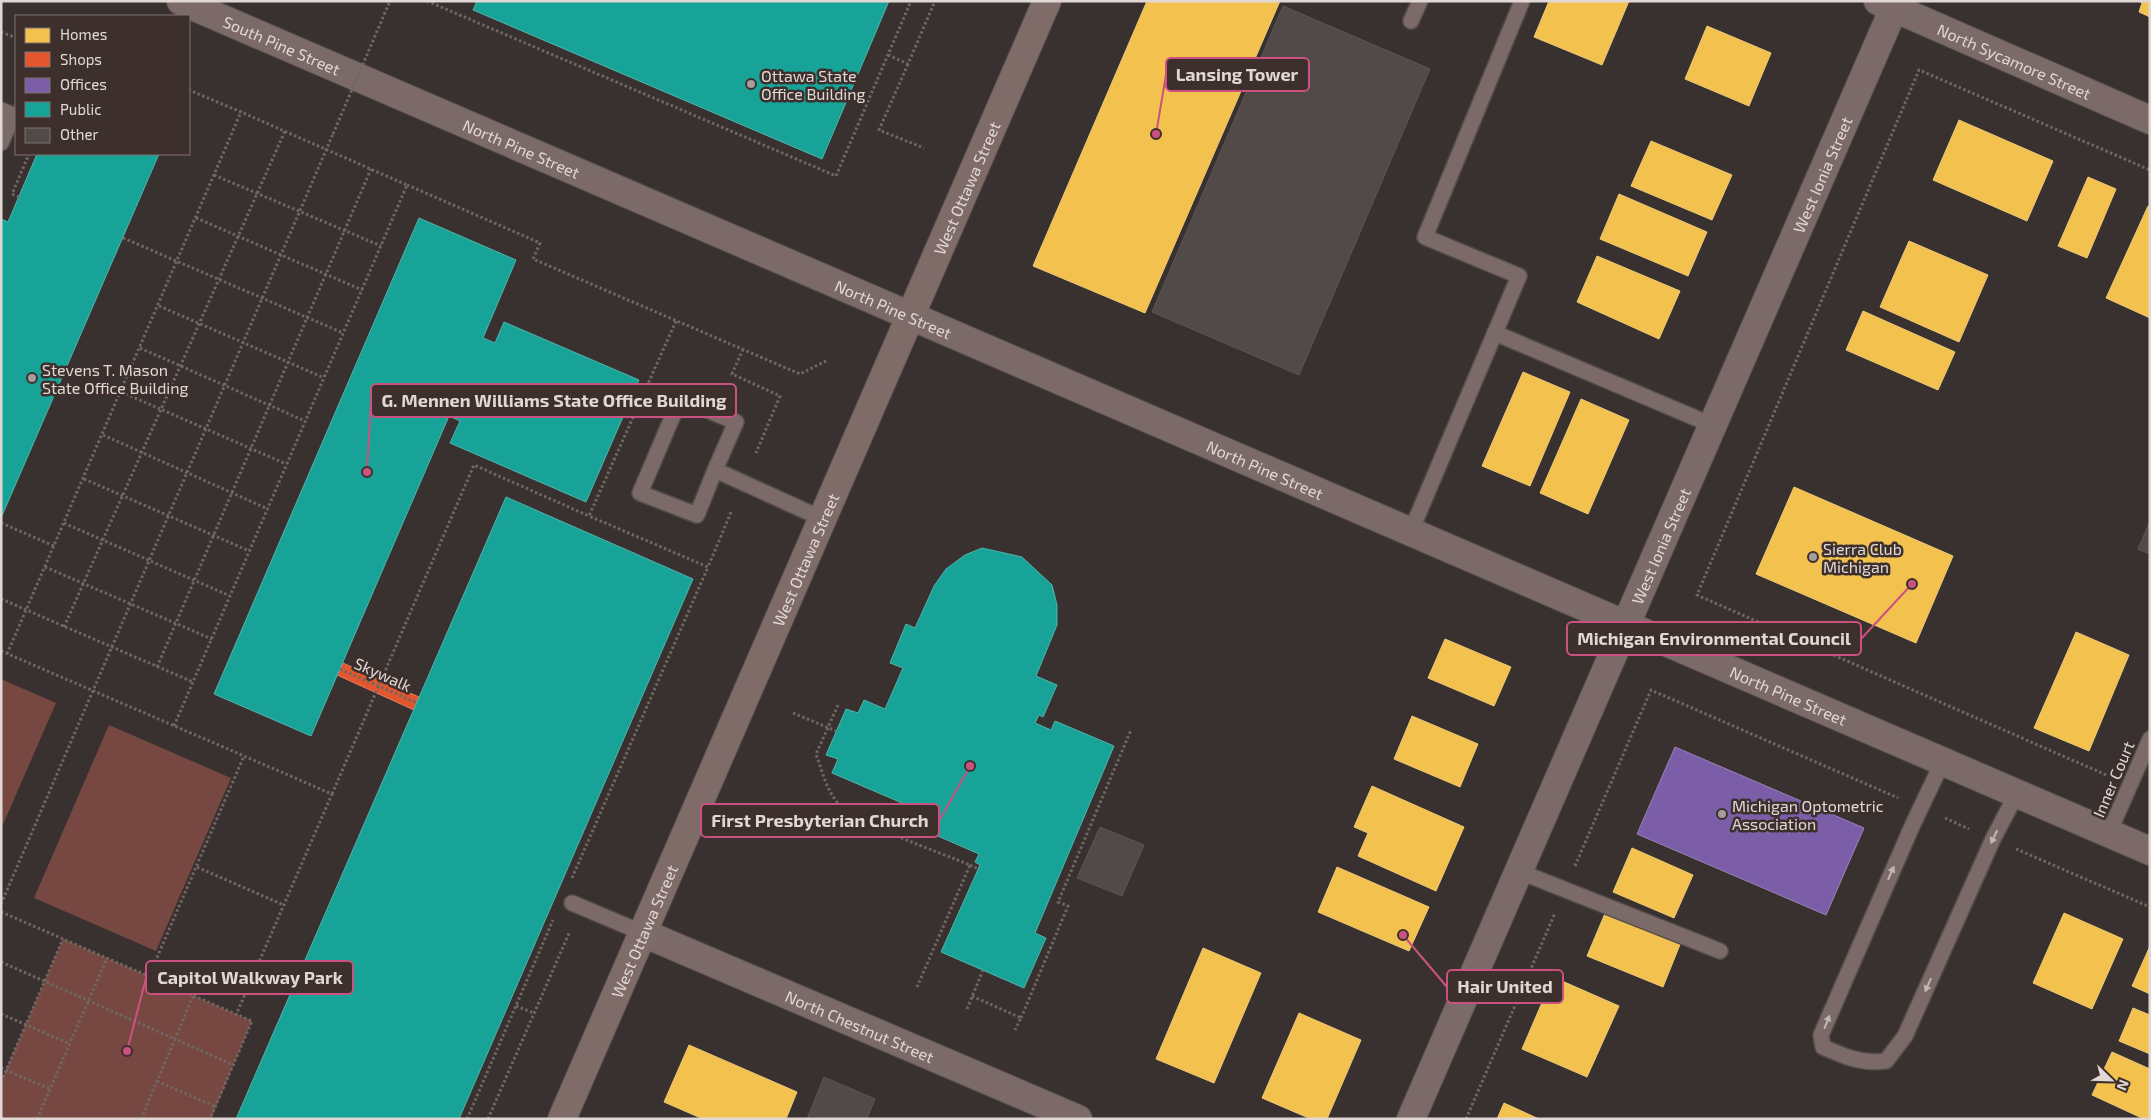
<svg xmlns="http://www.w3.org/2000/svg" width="2151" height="1120" viewBox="0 0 2151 1120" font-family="'Exo 2',sans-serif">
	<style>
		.green { fill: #764841 }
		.homes { fill: #f2c14e; stroke: #edc877 }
		.shops { fill: #e4572e; stroke: #e37e60 }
		.offices { fill: #7b5ea7; stroke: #9a83b5 }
		.public { fill: #17a398; stroke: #54b3ab }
		.building { fill: #514a49; stroke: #5c5554 }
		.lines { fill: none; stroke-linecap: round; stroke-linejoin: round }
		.service-casing { stroke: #524d4b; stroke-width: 18 }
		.minor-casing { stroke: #524d4b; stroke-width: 30 }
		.tertiary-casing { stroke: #524d4b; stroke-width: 30 }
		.secondary-casing { stroke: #524d4b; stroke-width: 30 }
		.path { stroke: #726663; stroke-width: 3; stroke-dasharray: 2.5 2.5; stroke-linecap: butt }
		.service { stroke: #7b6a67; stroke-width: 15 }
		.minor { stroke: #7b6a67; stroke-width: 28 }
		.tertiary { stroke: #7b6a67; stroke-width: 28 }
		.secondary { stroke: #7f6c69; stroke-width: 28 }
		.path-bridge { stroke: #726663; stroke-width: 3; stroke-dasharray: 2.5 2.5; stroke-linecap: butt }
		.oneway { fill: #c2b7b5 }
		.poi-dot { fill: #a69e9c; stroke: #3c2f2c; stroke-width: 2 }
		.labels { text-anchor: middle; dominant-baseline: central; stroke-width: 5; stroke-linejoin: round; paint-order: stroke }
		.street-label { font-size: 16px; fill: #e1d8d6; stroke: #3c2f2c }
		.poi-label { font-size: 16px; fill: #e1d8d6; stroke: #3c2f2c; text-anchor: start }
		.leader { fill: none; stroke: #cb5280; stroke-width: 2 }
		.callout-dot { fill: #cb5280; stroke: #3c2f2c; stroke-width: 2 }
		.callout { fill: #3c2f2c; stroke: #cb5280; stroke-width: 2 }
		.callout-label { font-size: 18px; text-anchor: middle; font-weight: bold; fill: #e1d8d6 }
	</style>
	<rect width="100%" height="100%" fill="#383130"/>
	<g class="green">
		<polygon points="1,679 56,703 1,829"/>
		<polygon points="109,725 231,778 156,951 34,898"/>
		<polygon points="63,939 252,1021 211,1119 1,1119 1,1081"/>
	</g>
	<g class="homes">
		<polygon points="1147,1 1280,1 1145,313 1033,266"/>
		<polygon points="1549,1 1629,1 1602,65 1534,37"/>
		<polygon points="2139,1 2150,1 2150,17 2139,12 2142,3"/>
		<polygon points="1707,26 1771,53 1749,106 1685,79"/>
		<polygon points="1959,120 2053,161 2027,221 1933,180"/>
		<polygon points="1651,141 1732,175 1712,220 1631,186"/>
		<polygon points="2088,177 2116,189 2087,258 2058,246"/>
		<polygon points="1619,194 1707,232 1688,276 1600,239"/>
		<polygon points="2148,206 2150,207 2150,318 2106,298"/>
		<polygon points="1909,241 1988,275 1959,342 1880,307"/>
		<polygon points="1597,256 1680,291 1659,339 1577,302"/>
		<polygon points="1863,311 1955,352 1938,390 1846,350"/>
		<polygon points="1523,372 1570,392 1530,486 1482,466"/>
		<polygon points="1581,399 1629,420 1588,514 1540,493"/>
		<polygon points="1794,487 1953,556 1916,643 1756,574"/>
		<polygon points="2076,632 2129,655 2089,751 2034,728"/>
		<polygon points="1445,639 1511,667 1494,706 1428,678"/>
		<polygon points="1412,716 1478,744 1460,787 1394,759"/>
		<polygon points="1372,786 1464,827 1436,891 1358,856 1368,833 1354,827"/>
		<polygon points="1632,848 1693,875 1674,918 1613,892"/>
		<polygon points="1337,867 1429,907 1409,951 1318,912"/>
		<polygon points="1606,911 1681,942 1663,987 1587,956"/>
		<polygon points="2064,913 2123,939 2092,1009 2033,983"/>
		<polygon points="2150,946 2150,994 2132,986"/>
		<polygon points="1203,948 1261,973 1214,1083 1156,1059"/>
		<polygon points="1553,977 1619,1006 1587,1077 1522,1049"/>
		<polygon points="2133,1008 2150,1015 2150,1054 2119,1041"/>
		<polygon points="1299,1013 1361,1040 1327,1119 1311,1119 1262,1098"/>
		<polygon points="689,1045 797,1092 786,1119 703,1119 664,1102"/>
		<polygon points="2112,1052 2150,1069 2150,1119 2144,1119 2092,1095"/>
		<polygon points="1504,1103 1539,1119 1497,1119"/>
	</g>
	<polygon class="shops" points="343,663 419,697 414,710 337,675"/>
	<polygon class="offices" points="1675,747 1864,828 1826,915 1637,834"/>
	<g class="public">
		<polygon points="477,1 889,1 822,159 473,10"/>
		<polygon points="37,154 159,154 1,518 1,219 8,222"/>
		<polygon points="419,218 516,260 483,338 495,343 504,322 639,380 586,502 450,443 460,421 449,416 311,736 214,694"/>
		<polygon points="506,497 693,579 459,1119 236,1119"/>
		<polygon points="982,548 1022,557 1052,585 1057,605 1057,625 1036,676 1057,685 1043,717 1039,715 1035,723 1051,730 1055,721 1114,746 1035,933 1046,938 1024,988 941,952 980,865 975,862 979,854 931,833 937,818 832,773 838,759 826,755 846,709 858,713 864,700 885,709 903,668 890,663 906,624 915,628 934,586 946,569 965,555"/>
	</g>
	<g class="building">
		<polygon points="1283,6 1430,69 1299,375 1152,312"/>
		<polygon points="2150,521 2150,554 2138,549"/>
		<polygon points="1100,827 1144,845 1122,896 1077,878"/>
		<polygon points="824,1077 875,1099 867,1119 807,1119"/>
	</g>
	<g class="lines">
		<g class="service-casing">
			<g id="service">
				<polyline points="1411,21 1420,1"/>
				<polyline points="1,110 13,115 1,143"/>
				<polyline points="1495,333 1712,425"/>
				<polyline points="715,470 697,515 640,493 680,399 736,422 715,470 823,519"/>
				<polyline points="1411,531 1519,276 1425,237 1522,1"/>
				<path d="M1943,761L1913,824L1821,1035L1823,1047C1845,1057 1862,1064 1886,1061L1905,1036L1993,839L2017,793"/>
				<polyline points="2109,833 2150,739"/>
				<polyline points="1518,871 1720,951"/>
				<polyline points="572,903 643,933"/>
			</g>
		</g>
		<g class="minor-casing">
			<g id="minor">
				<path id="s1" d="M1878,1L2150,120"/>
				<path id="s2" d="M643,933L1078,1119"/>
				<path id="s3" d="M1411,1119L1897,1"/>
			</g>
		</g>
		<g class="tertiary-casing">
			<g id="tertiary">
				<path id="s4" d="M181,1L2150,851"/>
			</g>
		</g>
		<g class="secondary-casing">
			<g id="secondary">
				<path id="s5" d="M562,1119L1047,1"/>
			</g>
		</g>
		<g class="path">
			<polyline points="427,1 836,176 911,1"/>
			<polyline points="1,32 16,38"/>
			<polyline points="888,55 908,64 935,1"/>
			<polyline points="908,64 879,130 924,148"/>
			<polyline points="214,175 381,246"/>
			<polyline points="407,185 540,243 533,259 800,374 828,360"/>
			<polyline points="19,197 12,194 29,154"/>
			<polyline points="196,218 362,290"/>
			<polyline points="123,238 343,333"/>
			<polyline points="159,306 324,378"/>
			<polyline points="676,321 589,516 708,567 732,510"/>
			<polyline points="140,348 305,421"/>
			<polyline points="743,349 732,374 780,396 756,453"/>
			<polyline points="121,392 286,464"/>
			<polyline points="103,435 268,509"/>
			<polyline points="84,479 249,551"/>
			<polyline points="1,523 54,546"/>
			<polyline points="64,523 230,596"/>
			<polyline points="45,567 212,639"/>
			<polyline points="1,599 193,682"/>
			<polyline points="64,627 285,131"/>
			<polyline points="1,651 332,794 236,1015"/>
			<polyline points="7,654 241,112 189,90"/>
			<polyline points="157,667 371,169"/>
			<path d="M838,705L816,754C822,770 826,790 838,803C859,825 939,852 970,865L917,987"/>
			<polyline points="793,713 836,731"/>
			<polyline points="174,726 407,185 241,112"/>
			<polyline points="2106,775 1697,595 1919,70 2150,170"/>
			<polyline points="332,794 474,465 589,516"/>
			<polyline points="1945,818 1969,829"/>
			<polyline points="2016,849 2150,907"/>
			<polyline points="970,865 979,869"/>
			<polyline points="1575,866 1651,690 1898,798"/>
			<polyline points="197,867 284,905"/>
			<polyline points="572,878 708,567"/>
			<polyline points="1,904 333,134"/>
			<polyline points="1,912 252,1021 210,1119"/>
			<polyline points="1,962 175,1039 141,1119"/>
			<polyline points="149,976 244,756"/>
			<polyline points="193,996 175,1039 233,1065"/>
			<polyline points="972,996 1021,1018 1015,1030"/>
			<polyline points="516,1006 534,1013"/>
			<polyline points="967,1009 983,970"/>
			<polyline points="1,1014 70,1044"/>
			<polyline points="1021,1018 1068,906 1058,902 1131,730"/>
			<polyline points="1,1068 50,1089"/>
			<polyline points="157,1081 216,1107"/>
			<polyline points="1,1082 63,939"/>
			<polyline points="1,1117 6,1119"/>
			<polyline points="37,1119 107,958"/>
			<polyline points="467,1119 553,920"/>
			<polyline points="488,1119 570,931"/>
			<polyline points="1466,1119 1555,913"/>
		</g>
		<use href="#service" class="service"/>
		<use href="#minor" class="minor"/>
		<use href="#tertiary" class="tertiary"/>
		<use href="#secondary" class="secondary"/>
		<g class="path-bridge">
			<polyline points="333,134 390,1"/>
			<polyline points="340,669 417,703"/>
		</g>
	</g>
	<defs><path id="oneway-solid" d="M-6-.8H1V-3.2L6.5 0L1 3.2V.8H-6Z" transform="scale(1.25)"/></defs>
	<g class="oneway">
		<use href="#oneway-solid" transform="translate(1994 837) rotate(116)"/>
		<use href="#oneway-solid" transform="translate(1891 873) rotate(-66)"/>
		<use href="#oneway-solid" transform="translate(1928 985) rotate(114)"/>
		<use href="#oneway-solid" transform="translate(1827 1022) rotate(-68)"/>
	</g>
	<g class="poi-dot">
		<circle cx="751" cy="84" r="5"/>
		<circle cx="32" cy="378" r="5"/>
		<circle cx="1813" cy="557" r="5"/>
		<circle cx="1722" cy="814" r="5"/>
	</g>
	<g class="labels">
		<g class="street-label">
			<text stroke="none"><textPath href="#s4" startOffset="110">South Pine Street</textPath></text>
			<text stroke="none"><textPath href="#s1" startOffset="149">North Sycamore Street</textPath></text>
			<text stroke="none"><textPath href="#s4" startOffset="371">North Pine Street</textPath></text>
			<text stroke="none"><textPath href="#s3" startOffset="1030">West Ionia Street</textPath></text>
			<text stroke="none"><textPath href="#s5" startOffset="1015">West Ottawa Street</textPath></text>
			<text stroke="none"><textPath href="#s4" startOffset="776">North Pine Street</textPath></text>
			<text stroke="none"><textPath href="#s4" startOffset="1181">North Pine Street</textPath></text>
			<text stroke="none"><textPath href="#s3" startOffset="625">West Ionia Street</textPath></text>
			<text stroke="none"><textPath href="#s5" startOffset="610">West Ottawa Street</textPath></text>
			<text transform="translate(383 674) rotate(24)">Skywalk</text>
			<text stroke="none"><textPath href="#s4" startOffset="1751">North Pine Street</textPath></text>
			<text transform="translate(2113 779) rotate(-67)">Inner Court</text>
			<text stroke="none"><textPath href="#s5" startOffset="205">West Ottawa Street</textPath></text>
			<text stroke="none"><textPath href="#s2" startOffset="236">North Chestnut Street</textPath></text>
		</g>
		<g class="poi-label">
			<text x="761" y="75">Ottawa State<tspan x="761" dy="18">Office Building</tspan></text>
			<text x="42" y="369">Stevens T. Mason<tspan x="42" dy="18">State Office Building</tspan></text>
			<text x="1823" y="548">Sierra Club<tspan x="1823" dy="18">Michigan</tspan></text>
			<text x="1732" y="805">Michigan Optometric<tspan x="1732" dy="18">Association</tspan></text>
		</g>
	</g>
	<path class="leader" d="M1156 134L1166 75M367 472L371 401M1912 584L1861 639M970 766L939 821M127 1051L146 978M1403 935L1447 987"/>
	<g class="callout-dot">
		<circle cx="1156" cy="134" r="5"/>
		<circle cx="367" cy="472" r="5"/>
		<circle cx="1912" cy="584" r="5"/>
		<circle cx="970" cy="766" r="5"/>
		<circle cx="127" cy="1051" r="5"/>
		<circle cx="1403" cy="935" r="5"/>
	</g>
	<g class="callout">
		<rect x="1166" y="58" width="143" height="33" rx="5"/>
		<rect x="371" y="384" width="365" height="33" rx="5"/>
		<rect x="1567" y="622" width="294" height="33" rx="5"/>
		<rect x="701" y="804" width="238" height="33" rx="5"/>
		<rect x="146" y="961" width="207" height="33" rx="5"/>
		<rect x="1447" y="970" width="116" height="33" rx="5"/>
	</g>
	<g class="callout-label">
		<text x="1237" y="81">Lansing Tower</text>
		<text x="554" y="407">G. Mennen Williams State Office Building</text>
		<text x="1714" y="645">Michigan Environmental Council</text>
		<text x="820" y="827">First Presbyterian Church</text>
		<text x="250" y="984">Capitol Walkway Park</text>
		<text x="1505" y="993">Hair United</text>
	</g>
	<rect width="2151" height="1120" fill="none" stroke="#e1d8d6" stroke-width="5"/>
	<rect x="15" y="15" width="175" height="140" fill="#3c2f2c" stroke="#7e7370"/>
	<rect x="25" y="28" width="25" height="15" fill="#f2c14e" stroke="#7e7370"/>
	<text x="60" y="40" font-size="15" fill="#e1d8d6">Homes</text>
	<rect x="25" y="52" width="25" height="15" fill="#e4572e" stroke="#7e7370"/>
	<text x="60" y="65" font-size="15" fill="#e1d8d6">Shops</text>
	<rect x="25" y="78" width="25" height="15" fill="#7b5ea7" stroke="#7e7370"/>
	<text x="60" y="90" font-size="15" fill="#e1d8d6">Offices</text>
	<rect x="25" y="102" width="25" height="15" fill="#17a398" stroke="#7e7370"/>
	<text x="60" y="115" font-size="15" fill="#e1d8d6">Public</text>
	<rect x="25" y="128" width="25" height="15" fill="#514a49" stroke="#7e7370"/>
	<text x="60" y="140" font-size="15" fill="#e1d8d6">Other</text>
	<g transform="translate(2111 1080) rotate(113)" stroke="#3c2f2c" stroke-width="4" paint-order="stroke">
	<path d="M0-4L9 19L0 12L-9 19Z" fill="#e1d8d6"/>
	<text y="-8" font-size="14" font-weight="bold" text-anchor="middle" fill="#e1d8d6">N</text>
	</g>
</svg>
